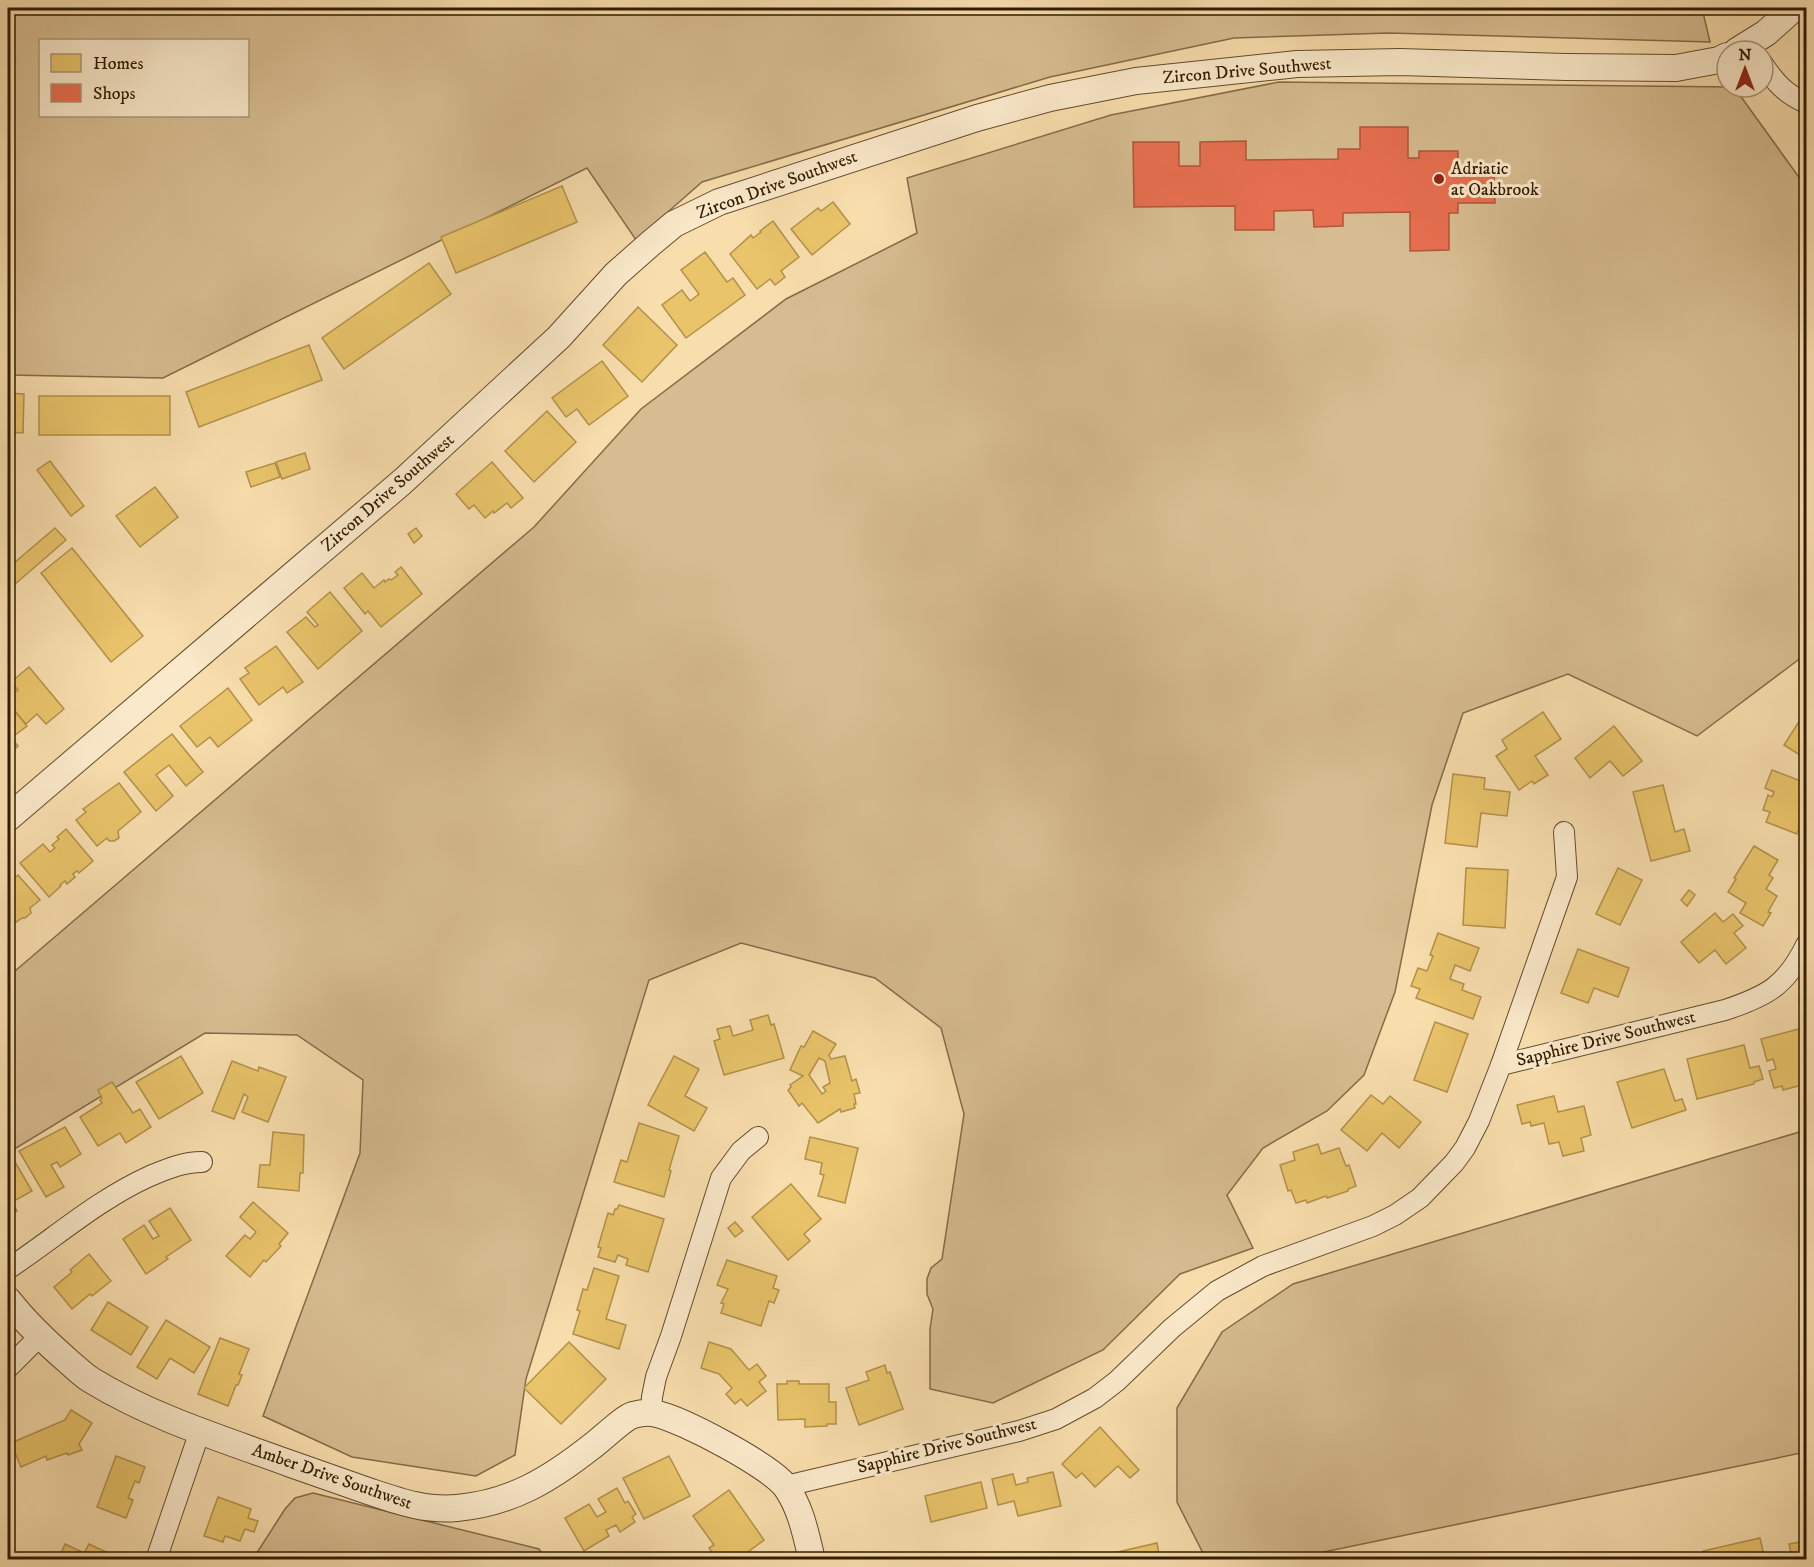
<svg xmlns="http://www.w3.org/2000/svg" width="1814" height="1567" viewBox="0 0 1814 1567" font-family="'IM FELL DW Pica',serif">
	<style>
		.green { fill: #d6bc90; stroke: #846c48; stroke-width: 1.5; fill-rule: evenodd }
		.homes { fill: #e9c46a; stroke: #b2914a; stroke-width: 1.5; fill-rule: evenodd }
		.shops { fill: #e76f51; stroke: #b05639; stroke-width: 1.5 }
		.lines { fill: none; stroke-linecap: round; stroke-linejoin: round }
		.minor-casing { stroke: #634c2b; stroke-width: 22 }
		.tertiary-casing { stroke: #634c2b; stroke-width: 28 }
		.minor { stroke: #fae9ca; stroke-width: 20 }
		.tertiary { stroke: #fae9ca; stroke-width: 26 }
		.poi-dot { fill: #8f2418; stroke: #fae9ca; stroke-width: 2 }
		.labels { text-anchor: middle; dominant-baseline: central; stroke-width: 6; stroke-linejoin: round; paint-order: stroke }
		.street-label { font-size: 18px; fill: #311b00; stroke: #fae9ca }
		.poi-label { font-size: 18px; fill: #311b00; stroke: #fae9ca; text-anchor: start }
	</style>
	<rect width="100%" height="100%" fill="#f8ddad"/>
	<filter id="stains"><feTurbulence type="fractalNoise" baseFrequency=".00333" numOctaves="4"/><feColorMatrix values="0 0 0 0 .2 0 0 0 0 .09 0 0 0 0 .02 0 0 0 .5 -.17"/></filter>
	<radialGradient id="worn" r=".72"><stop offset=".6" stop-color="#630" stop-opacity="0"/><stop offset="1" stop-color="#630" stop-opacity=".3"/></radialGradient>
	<g class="green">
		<path d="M8,8H1702L1710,42L1389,33L1234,38L1050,77L702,182L636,240L587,168L163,378L8,375ZM40,40H248V116H40Z"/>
		<polygon points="1279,82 1734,87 1806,187 1806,654 1697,736 1568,674 1463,713 1432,805 1395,992 1364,1075 1327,1111 1263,1148 1227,1195 1253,1248 1180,1274 1103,1350 993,1403 930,1389 930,1329 933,1309 927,1294 927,1279 931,1268 942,1259 964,1114 941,1028 875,978 741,943 649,980 526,1379 515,1455 476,1476 352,1457 263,1416 360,1153 363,1080 297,1035 205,1033 8,1153 8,977 534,527 641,409 786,299 917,233 907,178 1111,115"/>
		<polygon points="1806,1130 1806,1452 1290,1559 1206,1559 1177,1502 1177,1408 1222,1332 1293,1284"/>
		<polygon points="313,1493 539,1549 545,1559 253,1559 285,1509 295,1498"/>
	</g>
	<g class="homes">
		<polygon points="562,186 577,222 456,273 441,237"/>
		<polygon points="833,202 850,224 812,255 791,229 818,208 821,211"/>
		<polygon points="773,221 799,257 781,271 785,277 775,285 770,279 757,289 730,254 751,235 753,238 761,232 760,231"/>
		<polygon points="705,252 727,282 733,278 745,295 686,338 662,305 682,290 690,301 699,294 681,270"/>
		<polygon points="429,263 451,294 344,369 322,338"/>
		<polygon points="638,307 677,345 642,382 603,345"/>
		<polygon points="309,345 322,380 199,427 186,392"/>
		<polygon points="602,361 628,396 589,425 577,409 566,417 552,398"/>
		<polygon points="8,393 24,394 23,433 8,432"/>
		<rect x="39" y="396" width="131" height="39"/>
		<polygon points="547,411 576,442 534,482 505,451"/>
		<polygon points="305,453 310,469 282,479 276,462"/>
		<polygon points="50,461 84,506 71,516 37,470"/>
		<polygon points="492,462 523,498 511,508 507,503 494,513 493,511 485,518 474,505 469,509 456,494"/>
		<polygon points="275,463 280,477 251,487 246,472"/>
		<polygon points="155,487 178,517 140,547 116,516"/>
		<polygon points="55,528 66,540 14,585 8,578 8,568"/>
		<polygon points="416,528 422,536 414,543 408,534"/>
		<polygon points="72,548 143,636 111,662 41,573"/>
		<polygon points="401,567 422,594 381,627 368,611 365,614 344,588 362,573 374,588 384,580 385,582 389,579 391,580 398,575 395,572"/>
		<polygon points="330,592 362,631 318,669 287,632 306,617 315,627 318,625 307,612"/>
		<polygon points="276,646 303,682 287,693 283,687 259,705 240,679 249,673 245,668"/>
		<polygon points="29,667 64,709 46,724 37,714 26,724 8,703 8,698 18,690 11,682"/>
		<polygon points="228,688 252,720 218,747 210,737 197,747 180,726"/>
		<polygon points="8,703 27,726 11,738 18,746 8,756"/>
		<polygon points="1543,712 1561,739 1535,756 1548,775 1534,784 1532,781 1519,790 1496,756 1507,749 1502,740"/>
		<polygon points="1800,720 1806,724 1806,759 1784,745"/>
		<polygon points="1614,726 1642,761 1623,776 1610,761 1590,778 1575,758"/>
		<polygon points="172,734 203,772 186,786 169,765 156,775 173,796 156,811 124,772"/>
		<polygon points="1772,770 1806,783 1806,809 1797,834 1766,822 1770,812 1763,810 1768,795 1772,797 1774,792 1765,788"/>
		<polygon points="1453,774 1485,778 1484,789 1510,792 1507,816 1481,813 1477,847 1445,843"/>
		<polygon points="119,783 141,812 118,831 119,838 114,841 109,841 107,838 97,846 76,820 86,812 83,809"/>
		<polygon points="1663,785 1675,832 1684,829 1690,851 1651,861 1633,792"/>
		<polygon points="66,829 93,861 79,873 77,871 73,874 75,877 67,884 65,881 60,885 61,886 49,897 20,863 43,844 50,852 55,848 52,845 59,839 57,837"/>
		<polygon points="1754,846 1778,860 1769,875 1773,878 1766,889 1777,896 1768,912 1771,913 1763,926 1740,913 1746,903 1728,892 1736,879 1734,878"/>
		<polygon points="1466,868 1508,870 1505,928 1463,925"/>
		<polygon points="1618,868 1642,880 1620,925 1596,914"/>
		<polygon points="18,875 40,900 30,908 31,913 25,918 22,918 15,923 14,922 8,928 8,880 12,876 16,877"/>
		<polygon points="1689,890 1695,895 1687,906 1681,900"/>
		<polygon points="1715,913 1723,922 1733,914 1743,926 1734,933 1746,948 1726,964 1715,950 1699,963 1681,942"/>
		<polygon points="1438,933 1479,948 1470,971 1455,965 1450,979 1464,984 1462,990 1481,997 1473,1019 1416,998 1420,989 1411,986 1418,968 1427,971 1433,956 1430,955"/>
		<polygon points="1578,949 1629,968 1618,997 1594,988 1588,1003 1561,993"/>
		<polygon points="768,1015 771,1025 774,1024 784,1058 724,1075 714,1041 720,1039 717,1029 730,1026 733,1036 753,1030 750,1020"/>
		<polygon points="1435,1022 1468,1034 1447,1092 1414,1080"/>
		<polygon points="1806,1027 1806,1084 1783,1090 1782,1086 1774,1088 1769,1071 1776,1069 1773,1059 1767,1061 1761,1039"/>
		<path d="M813,1031L836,1044L829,1055L831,1059L845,1056L852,1081L856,1079L860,1093L854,1094L856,1104H854L855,1108L841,1112L840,1109L818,1123L802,1103L799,1106L788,1090L791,1087L790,1085L803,1076L790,1070L801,1046L804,1047ZM819,1058L825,1061L830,1083L823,1087L826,1091L822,1094L809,1075Z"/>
		<polygon points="1744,1045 1750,1068 1759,1066 1763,1079 1754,1082 1754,1084 1697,1099 1687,1059"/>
		<polygon points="181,1056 203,1093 159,1119 136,1082"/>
		<polygon points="674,1056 699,1069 685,1096 707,1108 694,1131 648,1105"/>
		<polygon points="232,1061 258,1071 259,1067 286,1077 268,1122 242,1112 248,1097 244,1094 234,1119 212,1111"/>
		<polygon points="1664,1069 1675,1101 1682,1099 1686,1110 1632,1128 1617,1082"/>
		<polygon points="112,1082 133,1113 140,1109 151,1127 126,1143 120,1133 98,1146 80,1117 102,1103 100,1100 102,1098 98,1090"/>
		<polygon points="1371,1095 1383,1104 1390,1096 1421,1122 1399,1148 1382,1133 1367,1151 1341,1130"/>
		<polygon points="1554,1096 1558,1112 1584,1106 1591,1135 1581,1138 1584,1151 1563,1156 1559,1142 1549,1144 1544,1123 1531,1126 1530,1122 1522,1124 1517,1105"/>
		<polygon points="639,1123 679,1136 669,1170 671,1171 664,1197 614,1182 621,1160 627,1162"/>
		<polygon points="65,1127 81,1154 60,1167 57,1162 51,1165 64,1187 46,1197 19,1151"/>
		<polygon points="273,1132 304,1135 303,1173 300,1173 299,1191 258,1187 260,1165 270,1165"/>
		<polygon points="810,1137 858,1148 845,1203 818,1196 824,1175 820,1174 822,1163 805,1159"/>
		<polygon points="1318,1144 1321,1154 1339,1148 1346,1166 1349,1165 1356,1186 1348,1189 1348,1191 1327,1198 1326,1196 1307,1203 1306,1200 1296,1203 1291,1190 1288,1191 1280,1165 1295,1160 1293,1152"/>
		<polygon points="15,1162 32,1191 12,1202 17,1211 8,1217 8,1166"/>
		<polygon points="791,1184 821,1219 804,1234 810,1241 788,1260 752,1217"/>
		<polygon points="253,1202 288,1233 279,1244 281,1246 266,1262 264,1260 250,1277 226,1256 245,1235 250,1239 256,1232 240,1217"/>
		<polygon points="619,1205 664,1219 648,1272 626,1265 628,1259 618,1255 615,1262 598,1257 601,1248 598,1247 608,1213 613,1215 615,1209 617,1209"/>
		<polygon points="170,1208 191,1240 166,1257 168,1259 146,1274 123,1239 144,1225 153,1239 159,1236 149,1221"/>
		<polygon points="735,1222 743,1231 735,1237 728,1228"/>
		<polygon points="89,1254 111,1281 92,1296 90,1294 72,1309 54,1287 72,1272 70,1270"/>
		<polygon points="727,1260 777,1276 773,1288 779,1290 774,1303 769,1301 761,1326 721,1313 724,1304 721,1303 728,1289 717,1285"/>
		<polygon points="594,1268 619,1276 606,1319 626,1325 619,1349 573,1334 580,1311 577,1310 583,1289 587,1290"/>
		<polygon points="108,1302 148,1327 131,1355 91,1330"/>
		<polygon points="166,1320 210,1347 194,1373 170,1358 157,1379 137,1367"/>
		<polygon points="220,1338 249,1349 239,1374 242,1375 238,1385 236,1385 228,1406 198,1394"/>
		<polygon points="569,1342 606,1379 561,1424 524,1388"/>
		<polygon points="709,1342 731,1349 749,1370 757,1364 766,1376 759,1382 766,1391 747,1406 741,1399 735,1404 726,1394 732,1388 719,1374 701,1368"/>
		<polygon points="885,1365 887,1373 890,1372 903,1409 859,1425 846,1388 869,1380 866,1372"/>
		<polygon points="787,1381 799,1381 799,1384 829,1384 829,1402 836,1402 836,1424 827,1424 827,1426 805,1427 805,1419 778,1420 777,1384 787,1384"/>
		<polygon points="71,1410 92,1423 79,1444 82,1450 68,1455 67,1453 47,1460 46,1456 21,1467 11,1443 65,1420"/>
		<polygon points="1100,1427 1139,1470 1130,1478 1118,1466 1095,1487 1082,1473 1076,1478 1062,1464"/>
		<polygon points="116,1456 145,1467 139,1483 135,1481 128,1498 133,1500 126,1518 97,1507"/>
		<polygon points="669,1456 690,1496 644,1519 623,1478"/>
		<polygon points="1053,1472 1061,1506 1018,1516 1014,1501 998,1505 992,1479 1013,1474 1016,1485 1028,1482 1027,1478"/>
		<polygon points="981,1482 987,1508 931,1522 925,1496"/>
		<polygon points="617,1488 625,1503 628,1501 636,1514 632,1517 635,1522 620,1532 616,1525 606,1530 609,1536 584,1551 565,1518 589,1504 597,1517 606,1512 598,1499"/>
		<polygon points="729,1490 764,1540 737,1560 724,1560 723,1558 717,1560 709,1548 714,1545 693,1516"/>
		<polygon points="218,1497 251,1509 248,1518 258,1521 254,1532 245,1529 240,1541 225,1536 223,1542 204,1536"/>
		<polygon points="1760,1538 1765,1560 1705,1560 1703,1551"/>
		<polygon points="1806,1541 1806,1560 1783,1560 1782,1554 1791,1553 1789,1544"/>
		<polygon points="1157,1543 1160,1560 1083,1560"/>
		<polygon points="65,1544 84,1553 89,1544 106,1552 102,1560 47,1560 50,1553 59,1558"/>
		<polygon points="1692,1554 1693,1560 1669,1560"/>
	</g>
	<polygon class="shops" points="1360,127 1408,127 1408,158 1419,158 1419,151 1458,151 1458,176 1494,176 1495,203 1458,203 1458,213 1449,213 1449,250 1410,251 1410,212 1343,213 1343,226 1314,227 1313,210 1274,211 1274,230 1235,230 1235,206 1134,207 1133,142 1179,142 1179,166 1200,166 1200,142 1246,141 1246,160 1338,159 1338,149 1360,149"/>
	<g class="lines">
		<g class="minor-casing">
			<g id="minor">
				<path d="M1763,64C1775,83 1786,94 1806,103"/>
				<polyline points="1501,1065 1567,877 1564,832"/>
				<path d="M8,1269C55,1238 97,1200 150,1176C167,1169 183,1162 202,1162"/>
				<polyline points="8,1368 40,1336"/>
				<polyline points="651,1413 652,1397 656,1377 671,1336 721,1178 741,1151 758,1137"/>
				<path d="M786,1486L1019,1431L1056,1419L1095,1398L1117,1381L1172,1328L1217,1291L1263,1266L1373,1226L1395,1215L1420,1198L1454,1163L1465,1148L1479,1121L1501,1065L1725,1010C1767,996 1786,986 1806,945"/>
				<polyline points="156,1560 200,1431"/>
			</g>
		</g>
		<g class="tertiary-casing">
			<g id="tertiary">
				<polyline points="1737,51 1766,33 1794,8"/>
				<polyline points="8,818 402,482 559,337 616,274 650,244 674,224 719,202 977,118 1050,98 1136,81 1297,64 1400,62 1566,67 1676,68 1719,60 1727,56"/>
				<path d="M8,1300C26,1323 46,1342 69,1362C76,1368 83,1375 91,1380C153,1418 223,1439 291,1464C316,1473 342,1482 368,1491C398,1501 425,1511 457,1508C511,1503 549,1480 591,1447C601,1440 623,1418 633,1415C640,1413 650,1412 657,1414C683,1420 771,1466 786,1487C801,1508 806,1535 812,1560"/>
			</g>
		</g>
		<use href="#minor" class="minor"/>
		<use href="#tertiary" class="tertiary"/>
	</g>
	<circle class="poi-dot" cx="1439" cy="179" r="6"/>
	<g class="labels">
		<g class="street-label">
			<text transform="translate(1247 71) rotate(-5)">Zircon Drive Southwest</text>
			<text transform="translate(777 185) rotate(-20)">Zircon Drive Southwest</text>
			<text transform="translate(388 493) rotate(-41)">Zircon Drive Southwest</text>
			<text transform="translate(1606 1039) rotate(-14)">Sapphire Drive Southwest</text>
			<text transform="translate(947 1446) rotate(-14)">Sapphire Drive Southwest</text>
			<text transform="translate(332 1477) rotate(19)">Amber Drive Southwest</text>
		</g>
		<g class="poi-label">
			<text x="1451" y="169">Adriatic<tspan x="1451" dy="21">at Oakbrook</tspan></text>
		</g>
	</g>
	<rect width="1814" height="1567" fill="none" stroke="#f8ddad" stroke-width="30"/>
	<rect x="9" y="9" width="1796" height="1549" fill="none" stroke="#311b00" stroke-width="3"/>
	<rect x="15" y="15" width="1784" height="1537" fill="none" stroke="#311b00" stroke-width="1.5"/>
	<rect x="39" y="39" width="210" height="78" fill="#fae9ca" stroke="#aa9779" stroke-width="1.5"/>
	<rect x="51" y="54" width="30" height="18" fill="#e9c46a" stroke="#aa9779" stroke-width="1.5"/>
	<text x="93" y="69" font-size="18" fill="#311b00">Homes</text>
	<rect x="51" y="84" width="30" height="18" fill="#e76f51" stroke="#aa9779" stroke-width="1.5"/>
	<text x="93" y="99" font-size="18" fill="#311b00">Shops</text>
	<g transform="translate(1745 69)"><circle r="28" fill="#fae9ca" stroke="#aa9779" stroke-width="1.5"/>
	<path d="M0-4.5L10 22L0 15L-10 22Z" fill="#8f2418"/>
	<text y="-9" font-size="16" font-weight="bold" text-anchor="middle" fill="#311b00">N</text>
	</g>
	<rect width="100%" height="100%" filter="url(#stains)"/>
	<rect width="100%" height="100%" fill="url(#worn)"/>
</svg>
